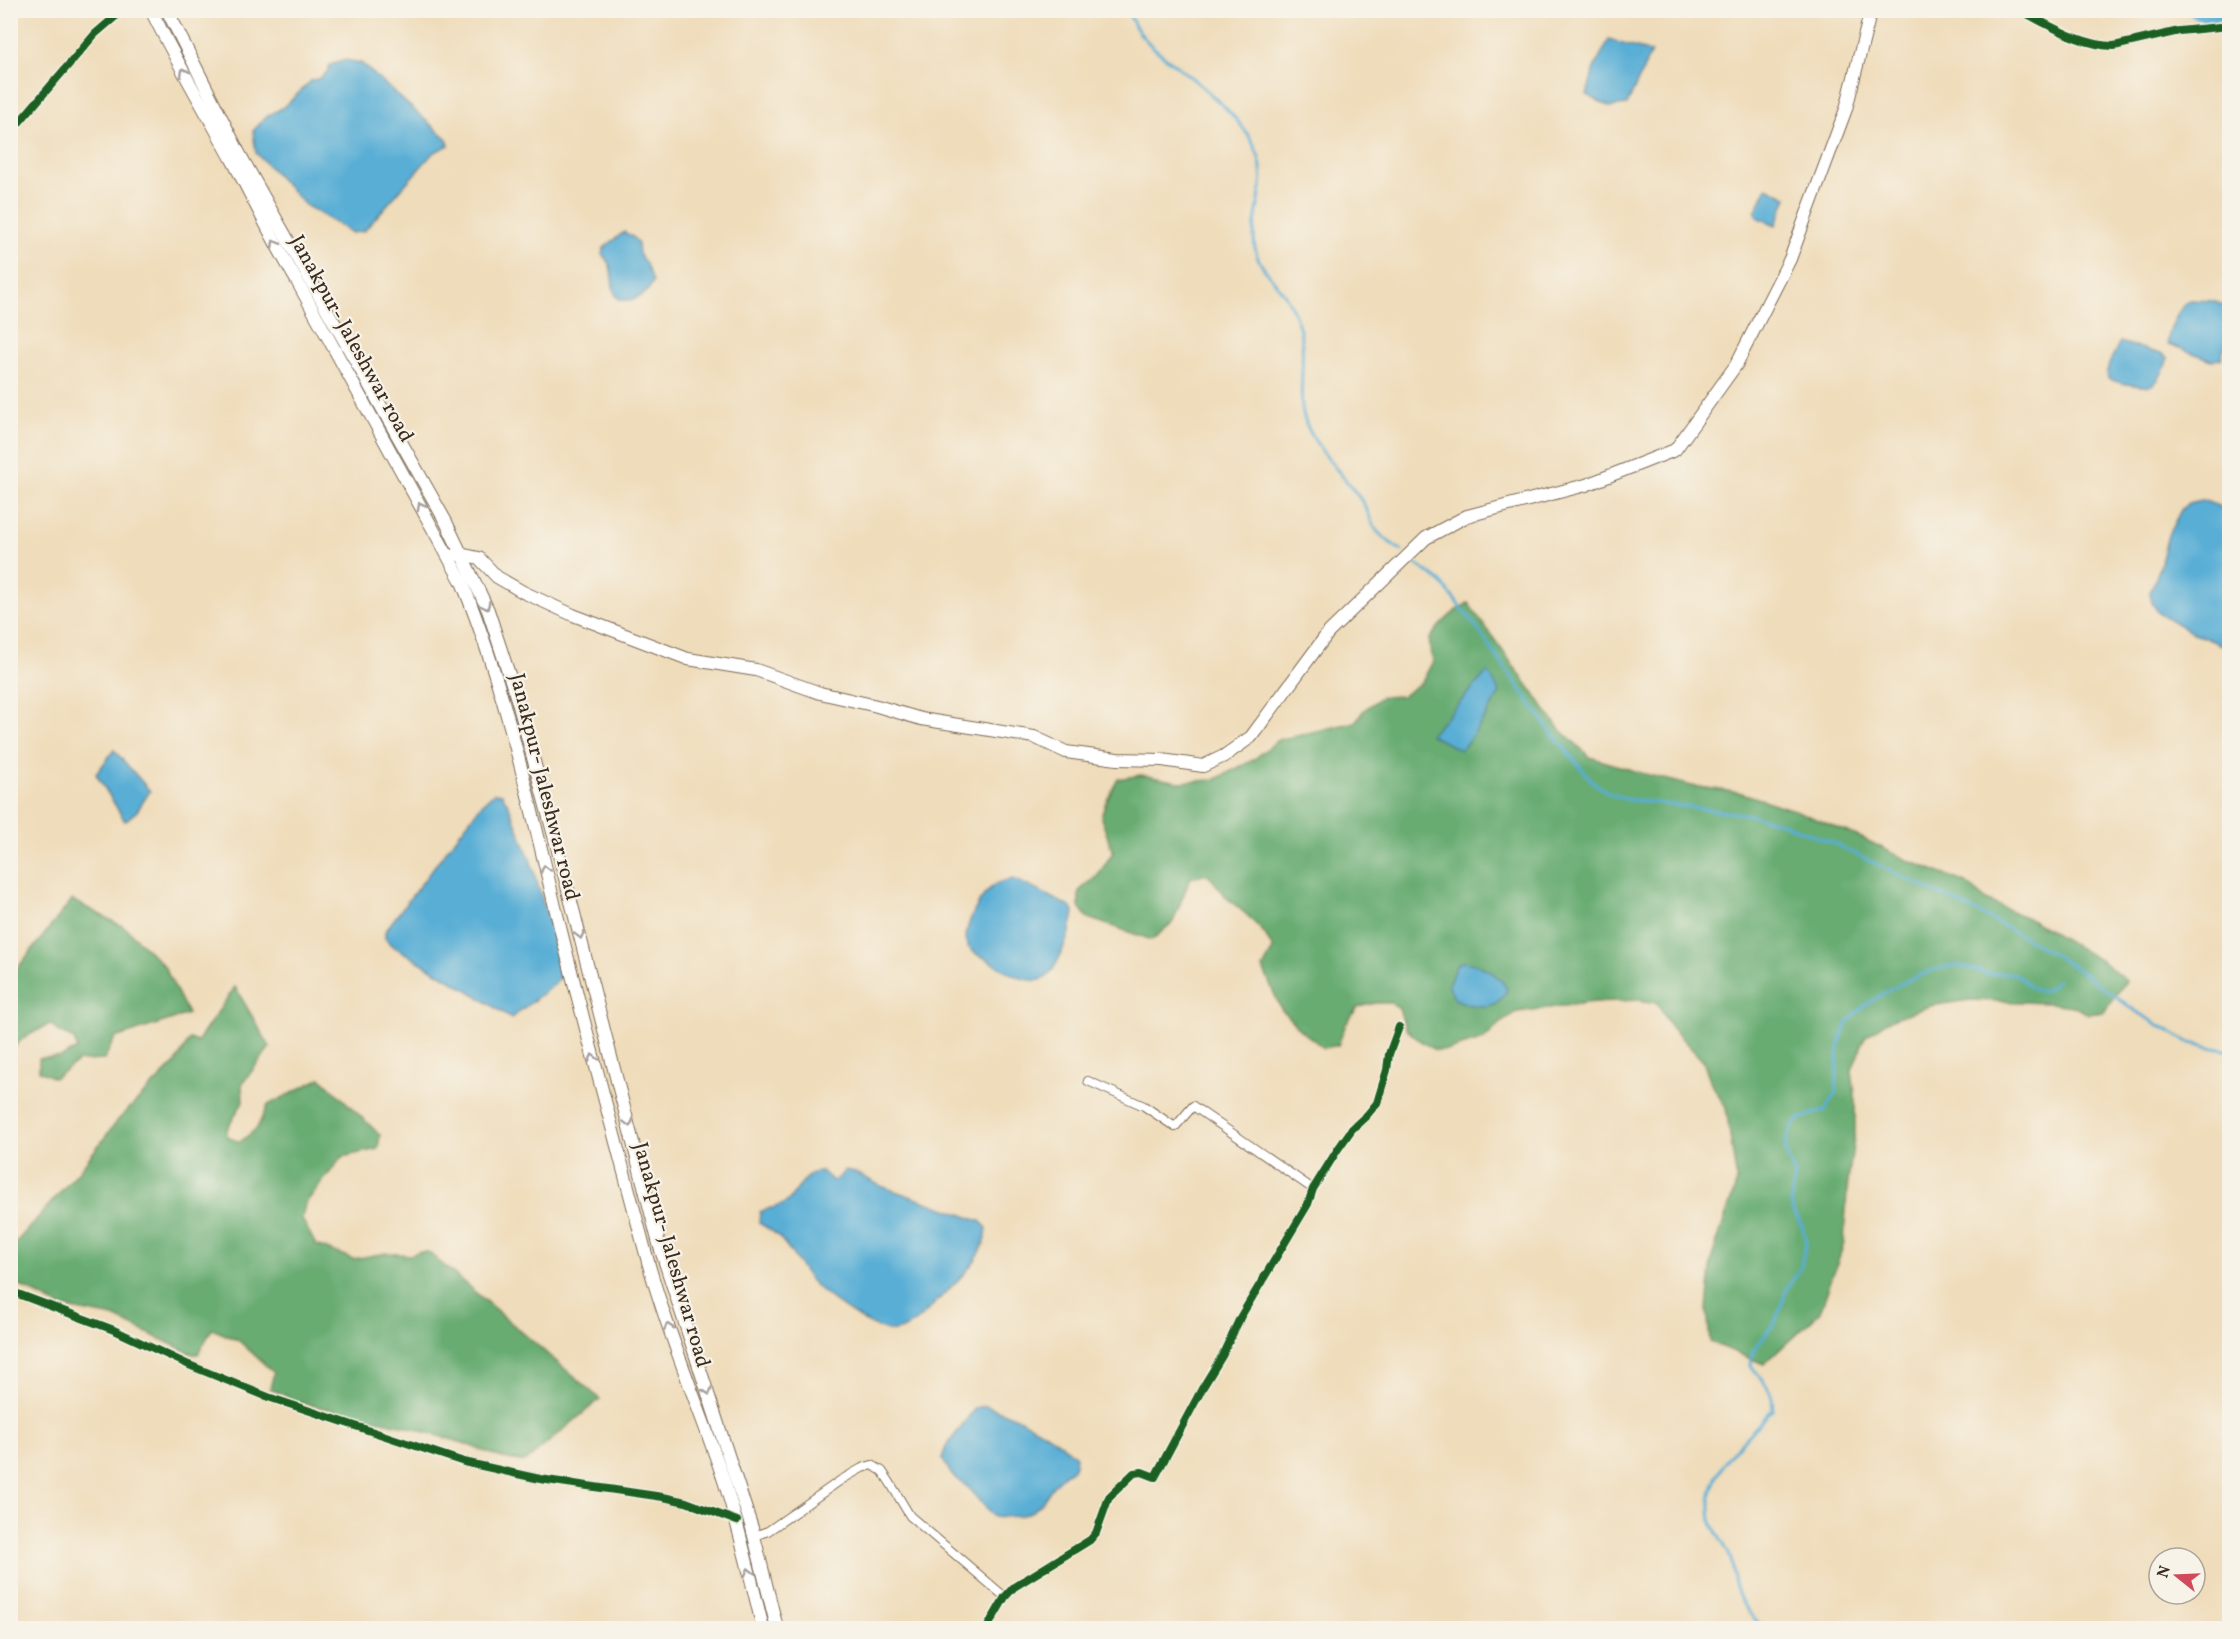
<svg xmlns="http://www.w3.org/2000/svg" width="2240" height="1639" viewBox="0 0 2240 1639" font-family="Vollkorn,serif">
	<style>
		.forest { fill: #68ac72; stroke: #526b48; stroke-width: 1.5 }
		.water { fill: #58aed5; stroke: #4a6c7a; stroke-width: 1.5 }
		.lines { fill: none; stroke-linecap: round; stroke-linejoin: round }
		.stream { stroke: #58aed5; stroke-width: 3 }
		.canal { stroke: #58aed5; stroke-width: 10 }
		.minor-casing { stroke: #7a6855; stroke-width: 10 }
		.primary-casing { stroke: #7a6855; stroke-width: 14 }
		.trunk-casing { stroke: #7a6855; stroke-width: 14 }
		.minor { stroke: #fff; stroke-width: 8 }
		.primary { stroke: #fff; stroke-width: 12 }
		.trunk { stroke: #fff; stroke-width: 12 }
		.cycleway-casing { stroke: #f7f3e8; stroke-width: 11 }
		.cycleway { stroke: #1b5e20; stroke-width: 8 }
		.oneway { stroke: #a79f9a }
		.labels { text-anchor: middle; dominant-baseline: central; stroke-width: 4.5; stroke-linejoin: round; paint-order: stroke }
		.street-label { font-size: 21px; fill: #3b2a1e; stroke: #f7f3e8 }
	</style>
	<rect width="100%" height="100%" fill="#f7f3e8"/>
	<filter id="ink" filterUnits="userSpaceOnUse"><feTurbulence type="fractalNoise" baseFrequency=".0167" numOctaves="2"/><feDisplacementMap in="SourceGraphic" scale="12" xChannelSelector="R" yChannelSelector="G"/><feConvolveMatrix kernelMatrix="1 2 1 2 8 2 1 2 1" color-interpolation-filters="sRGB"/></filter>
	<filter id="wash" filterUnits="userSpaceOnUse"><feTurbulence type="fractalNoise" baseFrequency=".008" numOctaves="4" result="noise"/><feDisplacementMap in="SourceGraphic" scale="24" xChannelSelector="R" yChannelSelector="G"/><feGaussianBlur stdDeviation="1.35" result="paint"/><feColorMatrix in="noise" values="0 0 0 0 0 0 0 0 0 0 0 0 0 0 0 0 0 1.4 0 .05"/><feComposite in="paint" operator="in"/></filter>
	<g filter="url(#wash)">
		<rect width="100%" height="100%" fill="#efdcba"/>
		<g class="forest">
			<path d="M1468,603L1557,726L1590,757L1645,774L1692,786L1742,793L1797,811L1864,839L1907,860L1966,883L1988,901L2032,920L2103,962L2126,981L2104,1012L2089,1014L2073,1006L2049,1003L1970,1000L1930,1006L1892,1019L1865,1037L1852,1070L1855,1095V1131L1847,1190L1844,1243L1820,1312L1764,1364L1710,1342L1707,1309L1712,1257L1737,1182L1726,1108L1710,1081L1703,1061L1671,1027L1657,1003L1639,1000L1594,1002L1517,1012L1502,1022L1484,1039L1448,1050H1435L1420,1041L1406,1029L1399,1009L1391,1003H1375L1358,1007L1346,1024L1338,1045L1324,1048L1299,1029L1281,1009L1263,968L1273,949L1265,934L1248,916L1227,898L1208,874L1190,878L1173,922L1152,940L1088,918L1079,907V891L1099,874L1113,852L1101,818L1105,804L1118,779L1141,775L1179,782L1214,780L1253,760L1278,740L1355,722L1364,710L1381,697L1402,696L1422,682L1433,661L1429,640C1440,623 1452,613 1468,603Z"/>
			<polygon points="72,900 126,928 164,966 188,1014 115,1038 104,1060 79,1061 54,1078 39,1071 39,1058 61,1057 77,1049 74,1039 61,1033 50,1024 23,1038 11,1051 11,976"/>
			<polygon points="235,987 270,1047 242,1084 243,1102 227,1129 227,1137 240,1142 257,1128 268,1105 321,1078 380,1135 378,1149 342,1157 305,1204 302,1219 316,1245 353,1259 386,1253 410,1255 418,1252 428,1252 600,1399 525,1462 502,1458 463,1443 405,1426 297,1402 270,1388 274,1373 238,1340 212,1329 198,1354 192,1354 114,1317 61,1307 11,1281 11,1248 79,1171 118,1120 175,1063 190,1039 197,1042"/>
		</g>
		<g class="water">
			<polygon points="1609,40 1651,52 1627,105 1610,107 1587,95 1594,68"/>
			<polygon points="345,60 361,63 447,139 449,145 433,153 364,231 352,233 305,205 256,153 253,131 267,116 284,107 311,81 320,78 327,72 330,65"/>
			<polygon points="1767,187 1787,197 1776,225 1757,217 1755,212"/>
			<path d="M624,232L633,237L638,244L639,254L646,264L653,282C648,291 645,294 636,298C608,308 615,284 610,266C609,262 605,258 602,254L604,248Z"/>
			<path d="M2189,300L2216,301L2229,308V330L2221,359L2212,360L2168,344C2167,332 2179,307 2189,300Z"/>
			<path d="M2120,342L2164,355L2167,359C2166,366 2160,379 2154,384C2148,389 2114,383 2108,378C2105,366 2115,353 2120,342Z"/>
			<polygon points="2202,500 2229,510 2229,648 2189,631 2158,612 2152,603 2150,592 2159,570 2168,535 2181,510 2188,503"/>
			<polygon points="1488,671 1500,693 1478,728 1461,750 1430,735"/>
			<polygon points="114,750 150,791 137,811 125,821 96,774"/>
			<polygon points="494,793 502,794 509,806 530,859 559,955 560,973 557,982 511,1018 471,992 391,945 385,938 385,931 482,804"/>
			<path d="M1014,879L1069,906L1074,912C1072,927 1056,978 1040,980C1024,983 1005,971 993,963C985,957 971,954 967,944C962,928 982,892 996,884C1001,881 1008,880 1014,879Z"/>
			<path d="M1462,962C1480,963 1498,973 1507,989C1499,1012 1473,1008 1455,999L1448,985L1457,964Z"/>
			<path d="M845,1170L854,1172L881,1186L980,1221L987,1228C986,1256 961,1277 943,1295C930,1308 914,1327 896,1331C877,1335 832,1300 817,1287C802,1273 793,1251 778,1236C773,1231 766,1227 759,1223L760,1212C769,1207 779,1208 787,1202C799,1191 804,1171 822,1171L833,1181L838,1179Z"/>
			<path d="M986,1406C1018,1417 1051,1434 1076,1456L1074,1468C1035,1491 1053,1522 993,1516L970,1489L951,1474L942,1458L946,1447L975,1408Z"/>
		</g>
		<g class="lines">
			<g class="stream">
				<path d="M1128,10C1136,38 1160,53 1182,70C1208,91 1249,124 1259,158C1268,187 1250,218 1255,248C1258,265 1268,273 1278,286C1286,295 1292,307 1296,318C1308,347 1299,378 1302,408C1306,442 1345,475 1363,503C1369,512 1370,522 1377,531C1384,539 1393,545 1402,551"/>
				<polyline points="1410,560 1440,581 1473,623 1551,732 1593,782 1608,793 1626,799 1752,815 1782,823 1833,843 1981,914 2029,940 2071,965 2140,1014 2190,1043 2230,1051"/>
				<path d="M1765,1628C1752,1618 1740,1604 1736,1587C1733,1579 1734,1569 1731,1560C1727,1545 1714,1534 1711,1519C1702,1472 1744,1441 1772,1410C1776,1390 1761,1381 1751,1365L1752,1353L1777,1319L1787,1288L1800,1269L1806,1242L1802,1225L1793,1211L1791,1201L1795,1175L1785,1150L1787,1137L1794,1124L1801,1118L1825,1110L1836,1092C1838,1069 1835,1045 1847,1024C1861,1001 1927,967 1954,966C1966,965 1978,972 1990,974C1997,975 2005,972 2012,973C2023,976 2027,989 2039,991C2047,993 2052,986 2057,980"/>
			</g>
			<polyline class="canal" points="2191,10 2201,16 2230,17"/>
		</g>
	</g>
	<g filter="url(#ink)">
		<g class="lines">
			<g class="minor-casing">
				<g id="minor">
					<path d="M2019,10C2048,24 2081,46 2114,46L2179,31L2230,26"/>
					<polyline points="10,133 95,34 123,10"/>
					<polyline points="1088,1081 1144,1106 1175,1127 1193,1106 1313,1189"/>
					<polyline points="10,1291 114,1330 189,1365 268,1397 464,1462 540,1479 663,1497 686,1502 737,1521"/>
					<polyline points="754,1536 768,1531 841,1480 862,1468 872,1465 882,1471 889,1481 910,1516 1005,1597"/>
					<polyline points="987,1628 1005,1597 1014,1587 1090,1540 1096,1533 1109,1497 1134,1473 1142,1472 1155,1477 1203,1387 1222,1356 1241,1316 1308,1204 1313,1189 1338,1149 1352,1129 1367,1115 1377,1103 1387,1070 1389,1054 1399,1027"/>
				</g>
			</g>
			<g class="primary-casing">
				<polyline id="primary" points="455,555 460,554 479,558 497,577 523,592 573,615 688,659 756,670 820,693 877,706 921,719 1034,737 1066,752 1117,759 1162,760 1203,766 1224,756 1251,737 1328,633 1426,538 1467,516 1586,485 1675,450 1736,365 1790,259 1846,109 1871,10"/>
			</g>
			<g class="trunk-casing">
				<g id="trunk">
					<path d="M151,10C176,61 205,110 232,159C254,200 273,241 297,281L462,582C506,690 530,805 558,919C585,1029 615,1138 644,1247C662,1316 689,1382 713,1449C735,1508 748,1568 763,1628"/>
					<polyline points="167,10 239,153 446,522 488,610 518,702 557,847 659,1244 752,1528 777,1628"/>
				</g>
			</g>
			<use href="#minor" class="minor"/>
			<use href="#primary" class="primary"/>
			<use href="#trunk" class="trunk"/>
			<g class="cycleway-casing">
				<g id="cycleway">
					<path d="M2019,10C2048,24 2081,46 2114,46L2179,31L2230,26"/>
					<polyline points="10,133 95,34 123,10"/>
					<polyline points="10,1291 114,1330 189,1365 268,1397 464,1462 540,1479 663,1497 686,1502 737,1521"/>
					<polyline points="987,1628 1005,1597 1014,1587 1090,1540 1096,1533 1109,1497 1134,1473 1142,1472 1155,1477 1203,1387 1222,1356 1241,1316 1308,1204 1313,1189 1338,1149 1352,1129 1367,1115 1377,1103 1387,1070 1389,1054 1399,1027"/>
				</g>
			</g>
			<use href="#cycleway" class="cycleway"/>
		</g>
		<defs><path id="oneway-chevron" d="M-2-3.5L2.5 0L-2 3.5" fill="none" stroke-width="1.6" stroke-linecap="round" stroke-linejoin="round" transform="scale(1.5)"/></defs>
		<g class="oneway">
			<use href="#oneway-chevron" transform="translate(184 72) rotate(-119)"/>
			<use href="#oneway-chevron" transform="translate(275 244) rotate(-120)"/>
			<use href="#oneway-chevron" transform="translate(421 506) rotate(-119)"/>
			<use href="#oneway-chevron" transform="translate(486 606) rotate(65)"/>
			<use href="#oneway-chevron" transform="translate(545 869) rotate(-104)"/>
			<use href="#oneway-chevron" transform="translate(580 935) rotate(76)"/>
			<use href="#oneway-chevron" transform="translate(593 1058) rotate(-105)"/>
			<use href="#oneway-chevron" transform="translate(629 1123) rotate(76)"/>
			<use href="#oneway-chevron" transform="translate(668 1327) rotate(-107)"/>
			<use href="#oneway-chevron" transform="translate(708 1391) rotate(71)"/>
			<use href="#oneway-chevron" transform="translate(749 1572) rotate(-104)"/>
		</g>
	</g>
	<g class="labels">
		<g class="street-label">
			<text transform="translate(351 339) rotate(61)">Janakpur- Jaleshwar road</text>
			<text transform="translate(544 787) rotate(76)">Janakpur- Jaleshwar road</text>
			<text transform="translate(671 1255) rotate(74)">Janakpur- Jaleshwar road</text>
		</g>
	</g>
	<rect width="2240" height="1639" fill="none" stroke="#f7f3e8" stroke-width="36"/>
	<g transform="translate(2177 1576) rotate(288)"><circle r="28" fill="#f7f3e8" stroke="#aca397" stroke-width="1.5"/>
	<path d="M0-4.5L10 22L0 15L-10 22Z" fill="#d1495b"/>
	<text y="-9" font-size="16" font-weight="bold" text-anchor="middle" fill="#3b2a1e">N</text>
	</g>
</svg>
